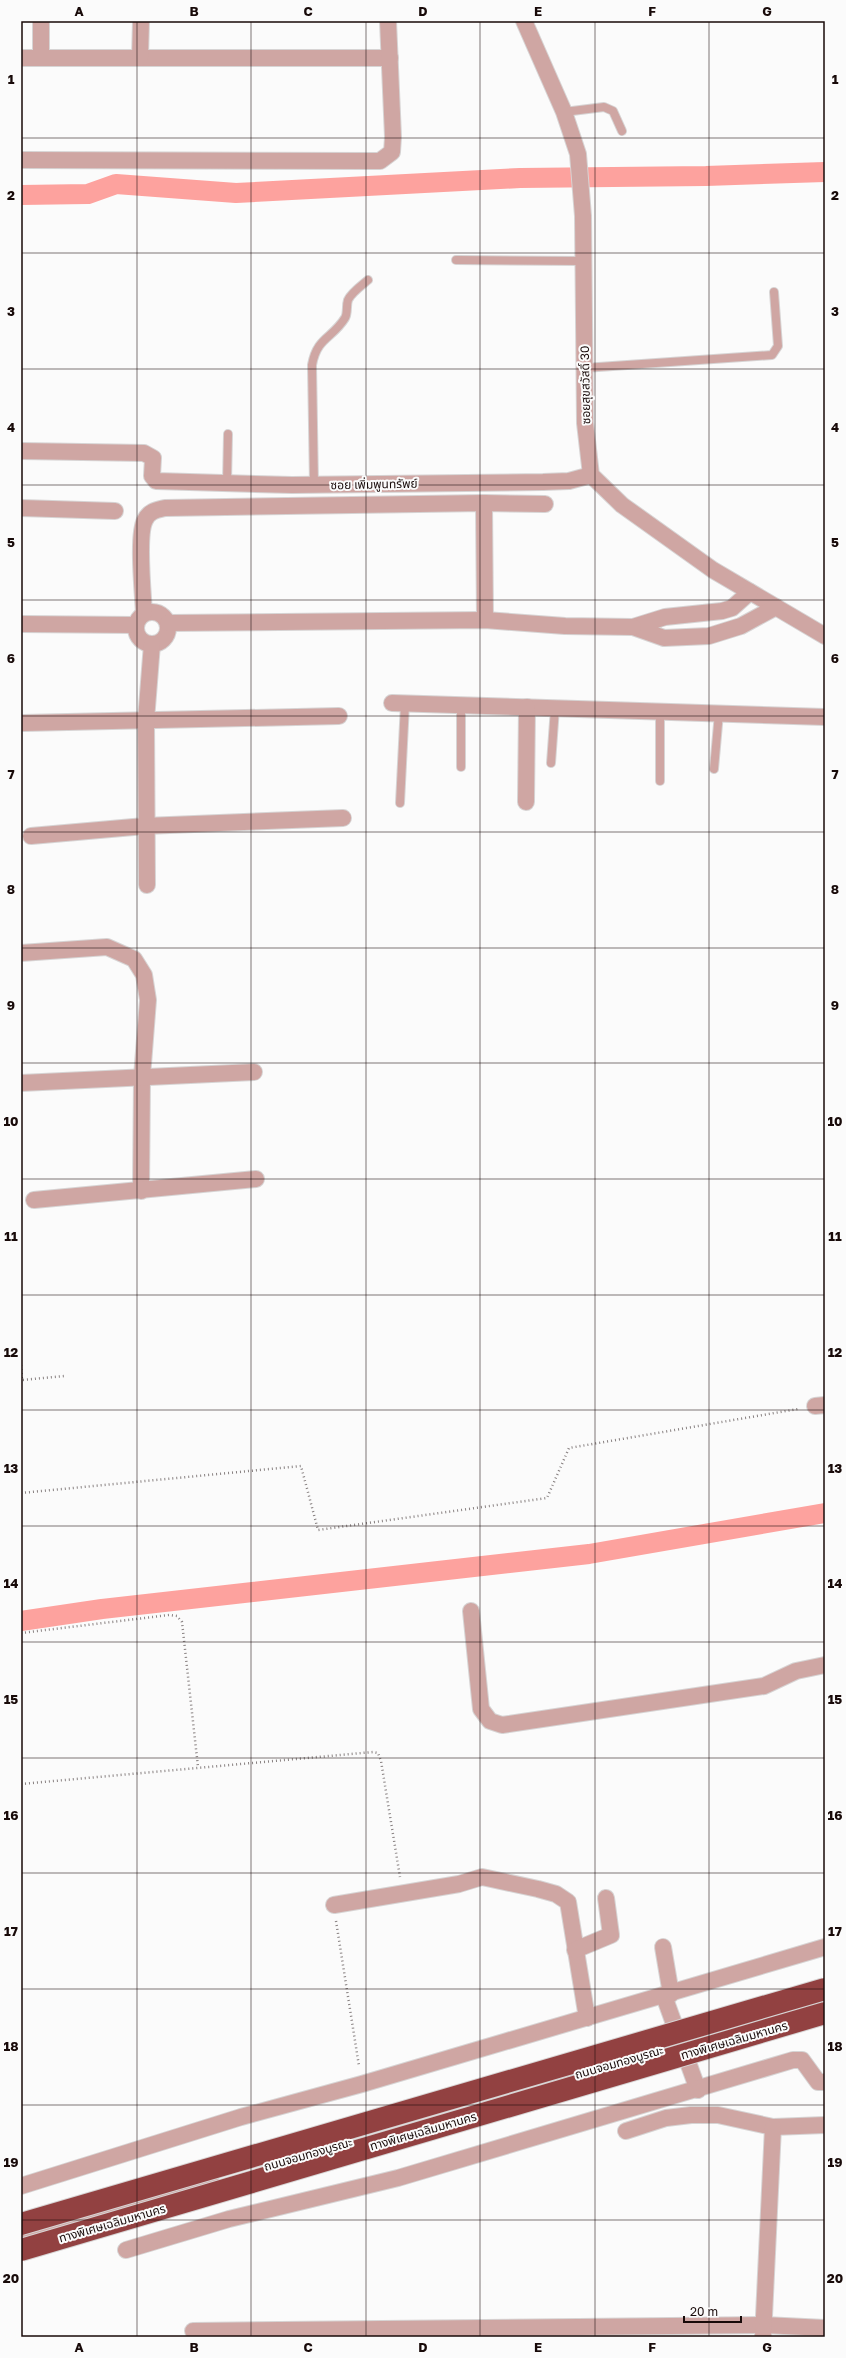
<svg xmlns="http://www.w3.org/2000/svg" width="846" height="2358" viewBox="0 0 846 2358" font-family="'Golos Text','Noto Sans Thai',sans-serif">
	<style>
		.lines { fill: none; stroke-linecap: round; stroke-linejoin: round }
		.canal { stroke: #fda29e; stroke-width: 20 }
		.lane-casing { stroke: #d7d4d4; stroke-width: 10 }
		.street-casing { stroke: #d7d4d4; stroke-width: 18 }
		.path { stroke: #888181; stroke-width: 2.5; stroke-dasharray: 1 3; stroke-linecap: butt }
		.lane { stroke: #cfa6a3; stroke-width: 8 }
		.street { stroke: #cfa6a3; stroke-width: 16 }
		.highway-bridge-casing { stroke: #d7d4d4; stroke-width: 24; stroke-linecap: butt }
		.highway-bridge { stroke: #924141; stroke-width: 22 }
		.grid { fill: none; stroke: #180a09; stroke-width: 1; stroke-opacity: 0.55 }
		.labels { text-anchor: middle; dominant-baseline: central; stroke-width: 4; stroke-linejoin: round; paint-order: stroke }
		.street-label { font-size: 12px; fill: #180a09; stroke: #fbfbfb }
		.neatline { fill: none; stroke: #180a09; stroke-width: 1.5 }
		.grid-label { font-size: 13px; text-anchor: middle; font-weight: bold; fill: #180a09 }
	</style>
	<rect width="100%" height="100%" fill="#fbfbfb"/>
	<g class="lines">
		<g class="canal">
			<polyline points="21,195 88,194 116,184 236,193 520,178 706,176 825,172"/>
			<polyline points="21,1621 102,1609 589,1554 825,1513"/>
		</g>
		<g class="lane-casing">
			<g id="lane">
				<polyline points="564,112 604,107 613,111 622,131"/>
				<polyline points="456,260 583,261"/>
				<polyline points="584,368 772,355 778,346 774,292"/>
				<polyline points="227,483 228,434"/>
				<path d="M314,485L312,365C317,337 332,339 345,318C348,313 346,306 348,300C351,293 362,285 368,280"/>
				<polyline points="551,763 555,708"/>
				<polyline points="461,767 461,704"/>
				<polyline points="714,769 719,713"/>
				<polyline points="660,781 660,711"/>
				<polyline points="400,803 405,704"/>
			</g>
		</g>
		<g class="street-casing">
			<g id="street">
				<polyline points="41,21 41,58"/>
				<polyline points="524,21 564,112 578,154 583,216 585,423 591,475 622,505 713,570 825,636"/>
				<polyline points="21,58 390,58"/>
				<polyline points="140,58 141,21"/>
				<polyline points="21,160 380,161 392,152 393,137 388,21"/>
				<polyline points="21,451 144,453 153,458 152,476 156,481 292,485 543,482 569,481 591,475"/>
				<polyline points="484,503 485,620"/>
				<polyline points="21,508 115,511"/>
				<polyline points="750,592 732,608 722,611 665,617 633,627 664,638 709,636 741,626 776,607"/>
				<circle cx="152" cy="628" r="16"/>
				<path d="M144,613C143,594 137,535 145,520C149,511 157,510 165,508L484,503L545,504"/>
				<polyline points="168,623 485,620 565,626 633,627"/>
				<polyline points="21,624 136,625"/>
				<polyline points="392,703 825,717"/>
				<polyline points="23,723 339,716"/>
				<polyline points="526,802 527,707"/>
				<polyline points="31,836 145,826 343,818"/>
				<polyline points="147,885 146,720 152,644"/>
				<polyline points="21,953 107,947 134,959 144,975 148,1000 142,1077 141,1191"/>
				<polyline points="21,1083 254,1072"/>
				<polyline points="34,1200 256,1179"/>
				<polyline points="815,1406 825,1405"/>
				<polyline points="471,1611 481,1709 490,1721 502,1725 764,1686 796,1671 825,1665"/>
				<polyline points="334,1905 459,1884 482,1877 538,1889 556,1894 568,1902 587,2018"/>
				<polyline points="663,1947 671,1994"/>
				<polyline points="575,1950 611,1935 606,1898"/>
				<polyline points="664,1996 698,2090"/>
				<polyline points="558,2080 626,2060"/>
				<polyline points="626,2131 666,2118 691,2115 718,2115 773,2127 825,2125"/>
				<polyline points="21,2186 241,2117 362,2084 825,1947"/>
				<polyline points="21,2238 211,2182"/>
				<polyline points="126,2250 229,2219 398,2178 793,2060 802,2060 818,2082 825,2082"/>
				<polyline points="193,2331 764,2325 825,2328"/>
				<polyline points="763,2337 773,2127"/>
			</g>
		</g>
		<g class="path">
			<polyline points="21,1365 22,1380 65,1376"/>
			<polyline points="21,1493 301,1466 318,1530 547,1498 569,1448 798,1409"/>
			<polyline points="21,1633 169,1615 177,1616 182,1622 198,1767"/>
			<polyline points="21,1784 373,1752 378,1753 381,1761 400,1877"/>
			<polyline points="336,1921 359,2066"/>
		</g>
		<use href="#lane" class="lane"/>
		<use href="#street" class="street"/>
		<g class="highway-bridge-casing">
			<g id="highway-bridge">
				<polyline points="21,2224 825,1989"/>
				<polyline points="21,2250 825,2013"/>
			</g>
		</g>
		<use href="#highway-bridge" class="highway-bridge"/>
	</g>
	<path class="grid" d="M137,21V2337M251,21V2337M366,21V2337M480,21V2337M595,21V2337M709,21V2337M21,138H825M21,253H825M21,369H825M21,485H825M21,600H825M21,716H825M21,832H825M21,948H825M21,1063H825M21,1179H825M21,1295H825M21,1410H825M21,1526H825M21,1642H825M21,1758H825M21,1873H825M21,1989H825M21,2105H825M21,2220H825"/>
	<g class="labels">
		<g class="street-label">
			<text transform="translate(585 385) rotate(-91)">ซอยสุขสวัสดิ์ 30</text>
			<text transform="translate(374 484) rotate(-1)">ซอย เพิ่มพูนทรัพย์</text>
			<text transform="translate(734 2040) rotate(-16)">ทางพิเศษเฉลิมมหานคร</text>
			<text transform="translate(619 2062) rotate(-16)">ถนนจอมทองบูรณะ</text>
			<text transform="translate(423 2131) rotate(-16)">ทางพิเศษเฉลิมมหานคร</text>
			<text transform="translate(308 2154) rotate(-16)">ถนนจอมทองบูรณะ</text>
			<text transform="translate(112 2223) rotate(-16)">ทางพิเศษเฉลิมมหานคร</text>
		</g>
	</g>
	<rect width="846" height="2358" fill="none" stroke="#fbfbfb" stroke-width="44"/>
	<path d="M684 2316v6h57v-6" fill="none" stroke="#180a09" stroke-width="2"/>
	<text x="690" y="2316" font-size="12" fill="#180a09" stroke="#fbfbfb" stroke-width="3" paint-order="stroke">20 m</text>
	<rect x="22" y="22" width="802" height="2314" class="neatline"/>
	<g class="grid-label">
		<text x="79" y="16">A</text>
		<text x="194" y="16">B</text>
		<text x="308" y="16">C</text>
		<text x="423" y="16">D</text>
		<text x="538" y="16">E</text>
		<text x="652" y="16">F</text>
		<text x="767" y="16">G</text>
		<text x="11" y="84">1</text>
		<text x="835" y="84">1</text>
		<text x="11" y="200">2</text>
		<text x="835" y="200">2</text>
		<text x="11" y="316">3</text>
		<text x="835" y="316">3</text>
		<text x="11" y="432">4</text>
		<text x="835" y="432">4</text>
		<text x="11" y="547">5</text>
		<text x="835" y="547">5</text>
		<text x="11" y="663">6</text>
		<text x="835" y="663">6</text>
		<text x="11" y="779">7</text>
		<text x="835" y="779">7</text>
		<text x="11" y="894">8</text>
		<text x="835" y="894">8</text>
		<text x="11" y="1010">9</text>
		<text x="835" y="1010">9</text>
		<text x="11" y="1126">10</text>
		<text x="835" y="1126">10</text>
		<text x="11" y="1241">11</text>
		<text x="835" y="1241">11</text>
		<text x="11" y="1357">12</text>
		<text x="835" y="1357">12</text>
		<text x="11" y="1473">13</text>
		<text x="835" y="1473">13</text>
		<text x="11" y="1588">14</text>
		<text x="835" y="1588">14</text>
		<text x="11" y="1704">15</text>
		<text x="835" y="1704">15</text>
		<text x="11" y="1820">16</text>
		<text x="835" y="1820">16</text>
		<text x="11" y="1936">17</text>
		<text x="835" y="1936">17</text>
		<text x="11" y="2051">18</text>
		<text x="835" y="2051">18</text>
		<text x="11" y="2167">19</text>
		<text x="835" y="2167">19</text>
		<text x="11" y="2283">20</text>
		<text x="835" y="2283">20</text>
		<text x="79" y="2352">A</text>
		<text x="194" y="2352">B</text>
		<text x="308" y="2352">C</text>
		<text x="423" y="2352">D</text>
		<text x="538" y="2352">E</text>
		<text x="652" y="2352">F</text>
		<text x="767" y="2352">G</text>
	</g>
</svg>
